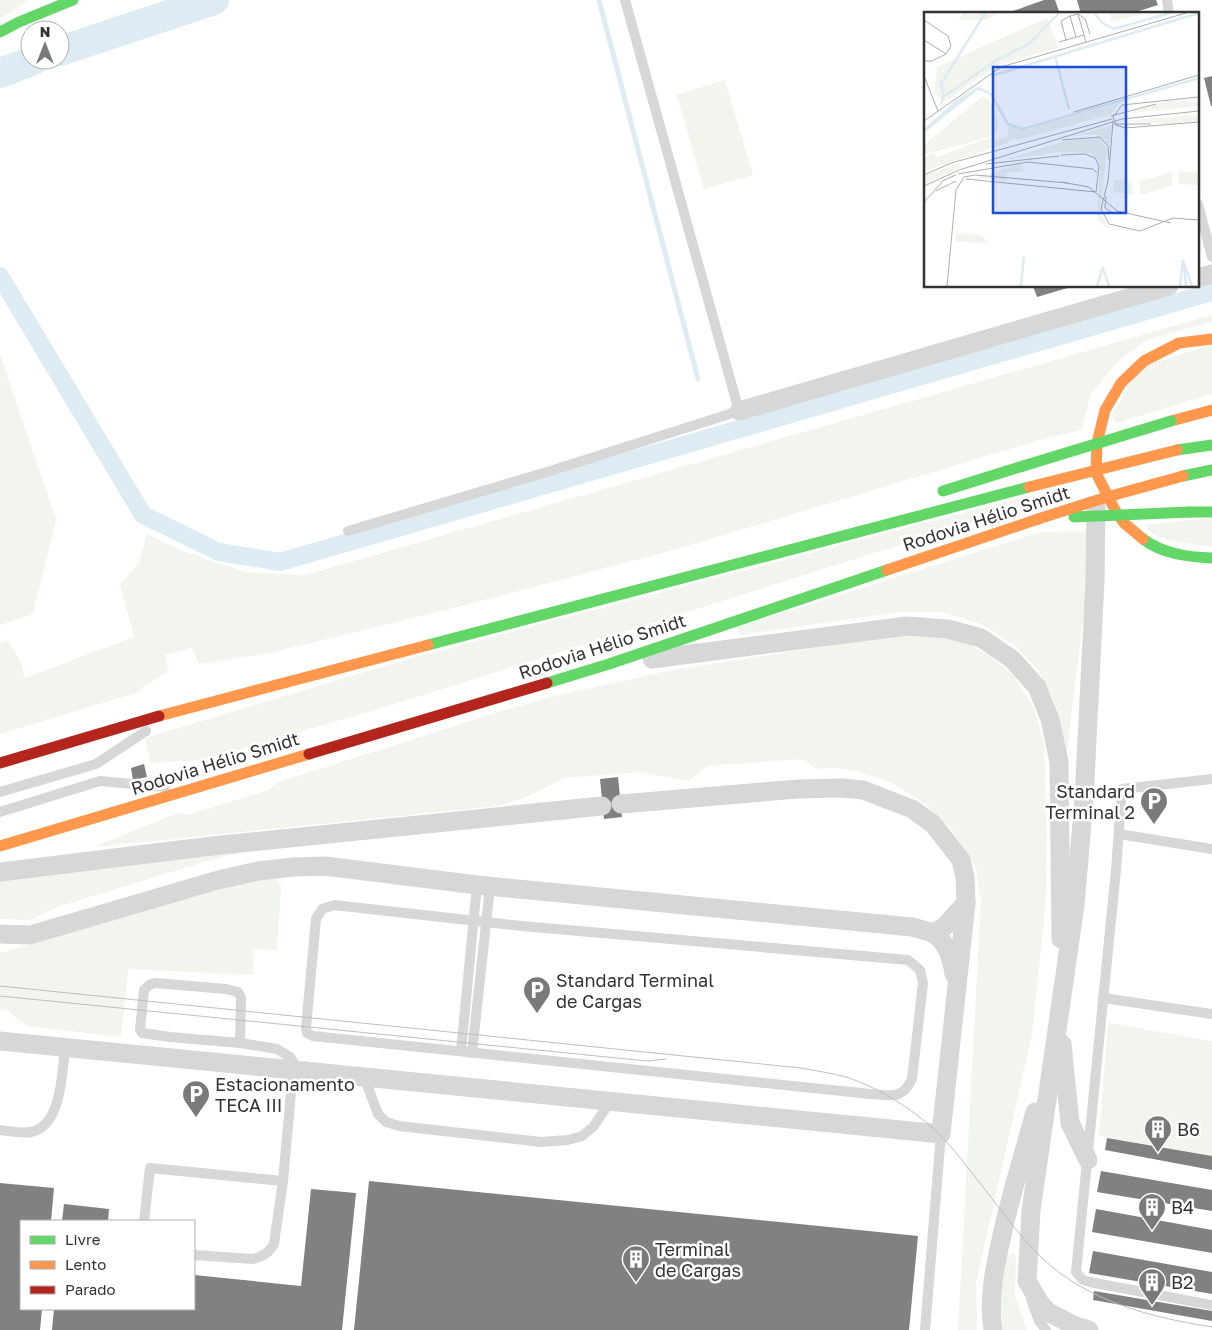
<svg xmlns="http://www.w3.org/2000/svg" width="1212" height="1330" viewBox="0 0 1212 1330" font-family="'Golos Text',sans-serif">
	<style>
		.green { fill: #f1f5ed }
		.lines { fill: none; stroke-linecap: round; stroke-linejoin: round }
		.stream { stroke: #ddebf3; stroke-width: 5 }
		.canal { stroke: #ddebf3; stroke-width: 18 }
		.river { stroke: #ddebf3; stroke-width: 30 }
		.building { fill: #818181 }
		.lane { stroke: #d7d7d7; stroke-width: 10 }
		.street { stroke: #d7d7d7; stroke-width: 19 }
		.fast { stroke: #63d668; stroke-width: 11 }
		.slow { stroke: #ff974d; stroke-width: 11 }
		.jam { stroke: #b3261e; stroke-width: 11 }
		.tram { stroke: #bebebe; stroke-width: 1 }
		.fast-bridge { stroke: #63d668; stroke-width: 11 }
		.slow-bridge { stroke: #ff974d; stroke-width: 11 }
		.labels { text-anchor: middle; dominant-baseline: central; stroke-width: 5; stroke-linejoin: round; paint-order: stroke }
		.street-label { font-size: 18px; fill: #333; stroke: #fff }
		.poi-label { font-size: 18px; fill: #333; stroke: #fff; text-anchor: start }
		.inset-river { fill: none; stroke: #ddebf3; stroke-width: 2.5 }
		.inset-road { fill: none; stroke: #adadad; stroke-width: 1 }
		.view { fill: #1d4ed8; fill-opacity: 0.15; stroke: #1d4ed8; stroke-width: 2.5 }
		.inset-edge { fill: none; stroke: #333; stroke-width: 2.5 }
	</style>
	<rect width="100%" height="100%" fill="#fff"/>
	<g class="green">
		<polygon points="0,0 28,0 0,19"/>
		<polygon points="725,80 753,175 704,189 677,95"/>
		<polygon points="1212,315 1212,322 1146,340 1117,362 1091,394 1081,430 1043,439 677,549 466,605 269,653 199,664 192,648 165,655 168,671 135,693 0,734 0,643 8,641 21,663 25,678 134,637 120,584 139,563 147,534 178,549 245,572 305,575"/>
		<polygon points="1212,344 1212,394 1116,423 1112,415 1138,369"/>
		<polygon points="0,354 56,520 33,614 0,625"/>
		<polygon points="1031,495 1033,503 388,706 204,760 151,763 145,738 412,658"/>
		<polygon points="1212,518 1212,547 1172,541 1154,535 1144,525"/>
		<polygon points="1088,531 1089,574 1065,766 1061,720 1052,696 1038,670 1015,646 981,624 942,612 900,612 740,635 737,627 1041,532"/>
		<polygon points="890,636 932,636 966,642 992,658 1013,675 1034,708 1044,743 1047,833 1046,894 1042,940 1032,1034 976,1282 977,1330 958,1330 981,901 976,869 966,851 950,828 925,804 893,783 857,771 833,768 817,769 803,759 707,766 688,781 640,772 564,778 531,795 498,806 94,847 178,813 187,815 266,791 279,782 508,709 554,696 668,671"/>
		<polygon points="242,852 207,861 57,907 30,920 0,919 0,879"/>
		<polygon points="266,876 276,878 281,886 277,950 254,949 253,975 128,969 121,1037 27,1026 8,1011 0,1009 0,953"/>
		<polygon points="1108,1023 1212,1041 1212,1156 1099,1136"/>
		<polygon points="1012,1253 1016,1256 1015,1295 1027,1330 1003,1330 1000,1295 1006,1261 1008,1256"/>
	</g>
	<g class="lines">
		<polyline class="stream" points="599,0 698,379"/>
		<polyline class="canal" points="0,276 143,515 219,552 280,562 1212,292"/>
		<g class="river">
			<polyline points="60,51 214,0"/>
			<polyline points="0,73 34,60"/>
		</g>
	</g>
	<g class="building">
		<polygon points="1044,0 1055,0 1060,14 1010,14 1010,12"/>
		<polygon points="1077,0 1156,0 1158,5 1139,11 1140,14 1081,14"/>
		<polygon points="1212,76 1212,106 1211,106 1204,78"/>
		<polygon points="1033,286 1071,286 1071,287 1037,297"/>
		<polygon points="144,764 147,777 133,780 131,768"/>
		<polygon points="618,777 622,817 604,819 600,779"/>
		<polygon points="1107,1138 1212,1156 1212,1170 1105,1150"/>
		<polygon points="1101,1171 1212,1190 1212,1211 1097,1192"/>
		<polygon points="369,1181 918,1236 909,1330 354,1330"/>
		<polygon points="0,1183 54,1188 51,1221 21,1221 21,1309 42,1309 40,1330 0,1330"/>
		<polygon points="311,1189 356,1193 342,1330 52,1330 54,1309 194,1309 194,1275 301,1286"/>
		<polygon points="64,1204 109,1209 108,1221 62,1221"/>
		<polygon points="1096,1209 1212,1230 1212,1253 1092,1232"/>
		<polygon points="1093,1251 1212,1272 1212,1294 1089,1273"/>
		<polygon points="1094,1291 1212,1311 1212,1321 1093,1300"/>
	</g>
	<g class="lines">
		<g class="lane">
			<polyline points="1167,0 1169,14"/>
			<polyline points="1198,204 1212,257"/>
			<polyline points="348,531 547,472 739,411 625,0"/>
			<polyline points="1212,779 1122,789 1116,870 1076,1272 1083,1280 1090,1282 1212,1305"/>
			<polyline points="0,792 96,764 146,731"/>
			<polyline points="0,812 100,781 165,787"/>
			<polyline points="1119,834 1212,849"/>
			<path d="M334,905L522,926L908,960L920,970L923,983L912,1079C901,1101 891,1095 870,1094L313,1036L307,1033L306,1028L316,919L322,909Z"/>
			<polyline points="1103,998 1212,1014"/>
			<polyline points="240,1043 241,998 238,992 226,989 155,983 149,985 144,990 140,1030 142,1033 170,1037 240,1043 277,1049 290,1057 299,1071"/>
			<polyline points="461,1051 477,885"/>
			<polyline points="472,1053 490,887"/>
			<polyline points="364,1077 378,1114 386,1122 399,1126 541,1142 568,1140 582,1136 593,1127 612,1099"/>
			<path d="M0,1130C10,1131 21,1134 31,1132C62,1126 62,1072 65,1048"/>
			<polyline points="144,1221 150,1168 283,1181"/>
			<path d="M194,1255L253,1259C263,1256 269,1253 274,1244L283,1181L293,1070"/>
			<polyline points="1031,1299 1039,1321 1046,1330"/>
			<polyline points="925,1330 941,1134"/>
		</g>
		<g class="street">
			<polyline points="1198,278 1212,274"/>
			<polyline points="739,411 1169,286"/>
			<polyline points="652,659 907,626 948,629 981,638 1012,659 1037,687 1050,719 1059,762 1061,939"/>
			<polyline points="0,872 212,846 602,806"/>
			<polyline points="932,933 944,927 966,903"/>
			<path d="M0,934L30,935L218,880L258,871L294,867L325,866L477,885L912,927C918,929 926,930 932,933C947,941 952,959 954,974"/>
			<path d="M0,1041C313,1072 627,1100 941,1134L966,903L965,877L961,860L933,824L912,809L863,790L841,788L798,789L621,804"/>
			<polyline points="1062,1044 1070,1123 1088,1160"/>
			<path d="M993,1330C988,1297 995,1267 1002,1235C1011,1193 1024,1153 1035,1112"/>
			<polyline points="1089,1330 1073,1325 1048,1312 1040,1303 1027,1281 1031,1211 1075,905 1084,799 1095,582 1096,505"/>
		</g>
		<g class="fast">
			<polyline points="0,32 19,22 73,0"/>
			<polyline points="1177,450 1212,445"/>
			<polyline points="1183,476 1212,470"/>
			<polyline points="943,491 1023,466"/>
			<polyline points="1189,512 1212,512"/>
			<path d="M1143,539C1163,554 1188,557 1212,558"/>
			<polyline points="428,645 1029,487"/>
			<polyline points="547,683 609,664 887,570"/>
		</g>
		<g class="slow">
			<polyline points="1171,421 1212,410"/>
			<polyline points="1143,539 1124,523 1115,510 1096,473 1097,443 1105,410 1121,383 1144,361 1179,343 1212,339"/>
			<polyline points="887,570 1038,519"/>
			<polyline points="159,716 428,645"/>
			<polyline points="0,846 309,754"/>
		</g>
		<g class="jam">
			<polyline points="309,754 547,683"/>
			<polyline points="0,763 159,716"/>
		</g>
		<g class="tram">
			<path d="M0,986L801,1068C816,1071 832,1073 846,1077C882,1089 918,1112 944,1139C960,1156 973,1175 987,1192C1007,1218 1026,1245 1051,1266C1097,1304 1155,1318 1212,1327"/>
			<polyline points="0,996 647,1061 666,1059"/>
		</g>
		<g class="fast-bridge">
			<polyline points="1023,466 1171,421"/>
			<polyline points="1074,517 1189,512"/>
		</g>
		<g class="slow-bridge">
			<polyline points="1029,487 1177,450"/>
			<polyline points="1038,519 1107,497 1183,476"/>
		</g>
	</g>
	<defs>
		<g id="parking-pin" transform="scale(1.4375)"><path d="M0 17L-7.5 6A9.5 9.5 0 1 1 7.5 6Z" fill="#7a7a7a" stroke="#fff"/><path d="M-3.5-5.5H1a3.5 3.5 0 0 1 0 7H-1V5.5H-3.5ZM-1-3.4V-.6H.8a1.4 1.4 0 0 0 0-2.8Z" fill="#fff"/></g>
		<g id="building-pin" transform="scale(1.4375)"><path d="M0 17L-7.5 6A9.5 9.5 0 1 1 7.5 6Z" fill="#7a7a7a" stroke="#fff"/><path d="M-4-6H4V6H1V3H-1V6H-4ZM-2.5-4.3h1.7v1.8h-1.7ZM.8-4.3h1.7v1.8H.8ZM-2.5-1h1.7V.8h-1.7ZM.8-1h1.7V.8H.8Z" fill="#fff"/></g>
	</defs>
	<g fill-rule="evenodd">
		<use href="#parking-pin" x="1154" y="801"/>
		<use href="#parking-pin" x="537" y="990"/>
		<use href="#parking-pin" x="196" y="1094"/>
		<use href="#building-pin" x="1158" y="1129"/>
		<use href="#building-pin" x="1152" y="1207"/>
		<use href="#building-pin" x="636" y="1259"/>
		<use href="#building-pin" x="1152" y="1282"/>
	</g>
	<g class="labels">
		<g class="street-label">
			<text transform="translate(986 518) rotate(-18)">Rodovia Hélio Smidt</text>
			<text transform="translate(602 646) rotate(-18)">Rodovia Hélio Smidt</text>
			<text transform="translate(215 763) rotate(-17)">Rodovia Hélio Smidt</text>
		</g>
		<g class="poi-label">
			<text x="1135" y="791" text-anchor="end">Standard<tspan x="1135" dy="21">Terminal 2</tspan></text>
			<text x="556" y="980">Standard Terminal<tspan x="556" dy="21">de Cargas</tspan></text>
			<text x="215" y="1084">Estacionamento<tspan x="215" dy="21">TECA III</tspan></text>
			<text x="1177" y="1129">B6</text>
			<text x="1171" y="1207">B4</text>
			<text x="655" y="1249">Terminal<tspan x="655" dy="21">de Cargas</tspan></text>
			<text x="1171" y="1282">B2</text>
		</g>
	</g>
	<g transform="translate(924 12)">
		<rect width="275" height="275" fill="#fff"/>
		<path d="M40,1L46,2L75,1L61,8H34ZM186,1H215V3L187,10ZM123,6L134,36L76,52L20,90L10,81L13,55ZM275,68L194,92L187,102L98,127H87L83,131L0,159V146L10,140L0,142V133L59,84L69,94L75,112L72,123L10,140L13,145L62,127L69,125L72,129L83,125L85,114L102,118ZM244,89L275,90V94L201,102ZM275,103V109L243,112L200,109ZM188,113L185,134L180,126L172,122L149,124ZM175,126L183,137L176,200L185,217L173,208L176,152L167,141L135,140L79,148L142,129ZM36,151L37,155L0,172V164ZM98,151L99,159L83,161L82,169L52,166ZM255,159L275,161V173L255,172ZM248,160V173L217,183L215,170ZM190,167L208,171L209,183L189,180ZM32,221L57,223L65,232L32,229Z" fill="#f1f5ed"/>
		<path d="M53,75L55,77L0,121V117L32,88Z" fill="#ddebf3"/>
		<path class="inset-river" d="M170,1L180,12L190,17L246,1M131,44L145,97M67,64L275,1M54,76L67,82L84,112L99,117L275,66M19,84L17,72L61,1M17,92L19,85L71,49L105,32L135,1M259,248L268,274M260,253L262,274M179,256L185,274M97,274L100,244M173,274L179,255M256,274L259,248"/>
		<path class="inset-road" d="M154,2L162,30M154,2L161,7L166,22M0,8L24,24L27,34L22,42L8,49H0M152,25L146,4L154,2M0,28L22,42M142,28L137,9L146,4M135,30L160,23M0,64L14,99M275,85L198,93L189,105L192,113L201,116L275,110M150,100L275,63M187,104L232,92M0,109L77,55L262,1M190,112H227M138,128L176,125L184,134L185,148M62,152L135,144M34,162L104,150L169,157L173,161M0,163L27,151L188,107M42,167L172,180L175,154L171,146L161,142L137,143M184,169L177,197L185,212L216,219L249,206L275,208M137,170L165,175L193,199L247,211M184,170L189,109M0,174L35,158L198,107L275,99M12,179L32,169M182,184L181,196L189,201M0,190L20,168L32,163M23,274L32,178L40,165L51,163L144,171"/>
		<path class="view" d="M69,55H202V201H69Z"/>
		<rect width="275" height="275" class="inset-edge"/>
	</g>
	<rect x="20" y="1220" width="175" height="90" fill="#ffffff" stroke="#adadad"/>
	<rect x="30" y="1236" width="25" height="8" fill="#63d668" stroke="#adadad"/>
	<text x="65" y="1245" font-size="15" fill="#333333">Livre</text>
	<rect x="30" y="1261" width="25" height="8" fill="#ff974d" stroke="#adadad"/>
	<text x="65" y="1270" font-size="15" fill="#333333">Lento</text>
	<rect x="30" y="1286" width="25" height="8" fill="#b3261e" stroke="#adadad"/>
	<text x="65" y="1295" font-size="15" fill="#333333">Parado</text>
	<g transform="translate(45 45)"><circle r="24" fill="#ffffff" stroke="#adadad"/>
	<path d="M0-4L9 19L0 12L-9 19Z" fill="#7a7a7a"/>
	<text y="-8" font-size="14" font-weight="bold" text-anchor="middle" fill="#333333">N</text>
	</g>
</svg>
